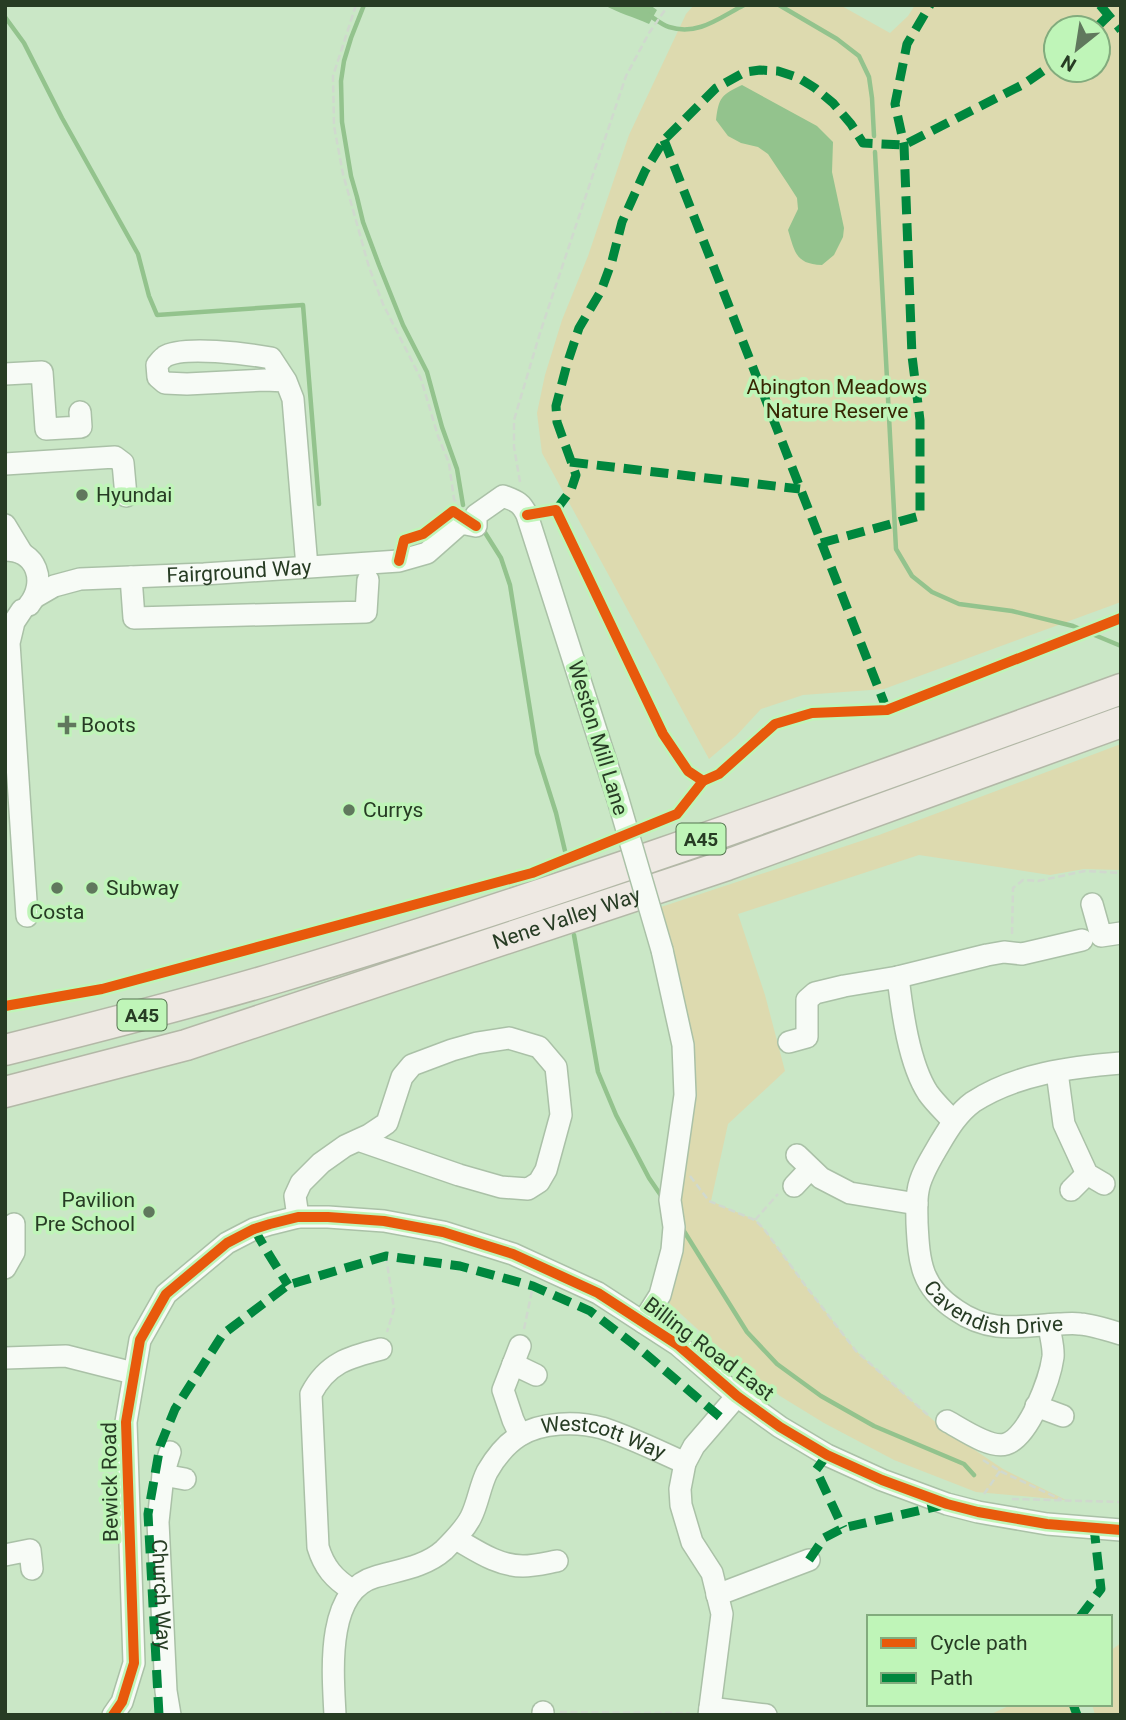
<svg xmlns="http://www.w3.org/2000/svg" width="1126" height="1720" viewBox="0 0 1126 1720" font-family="Roboto,sans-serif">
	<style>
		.green { fill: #dddaaf; fill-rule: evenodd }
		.water { fill: #93c38d }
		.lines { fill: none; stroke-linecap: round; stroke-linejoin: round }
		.stream { stroke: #93c38d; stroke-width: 4.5 }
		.minor-casing { stroke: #aac1a7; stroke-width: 24 }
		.highway-casing { stroke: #b3b8a7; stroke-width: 33 }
		.path { stroke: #d0d9ce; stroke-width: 2.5; stroke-dasharray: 7 3.5; stroke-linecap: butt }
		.minor { stroke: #f7fbf6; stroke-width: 21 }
		.highway { stroke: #eee9e3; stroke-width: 30 }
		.minor-bridge-casing { stroke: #aac1a7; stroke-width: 24; stroke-linecap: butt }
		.minor-bridge { stroke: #f7fbf6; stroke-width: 21 }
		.quiet { stroke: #00873e; stroke-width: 9; stroke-dasharray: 18 9; stroke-linecap: butt }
		.cycleway-casing { stroke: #bff5b8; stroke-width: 15 }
		.cycleway { stroke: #e8590c; stroke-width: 10 }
		.poi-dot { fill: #60785d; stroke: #bff5b8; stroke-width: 2.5 }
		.labels { text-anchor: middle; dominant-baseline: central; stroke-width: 7; stroke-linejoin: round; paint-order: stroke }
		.shield { fill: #bff5b8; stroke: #557450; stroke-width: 2 }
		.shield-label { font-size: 19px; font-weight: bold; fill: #273c24 }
		.park-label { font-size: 21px; fill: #372703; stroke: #bff5b8 }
		.poi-label { font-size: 21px; fill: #273c24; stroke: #bff5b8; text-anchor: start }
		.street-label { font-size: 21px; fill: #273c24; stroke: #bff5b8 }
	</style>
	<rect width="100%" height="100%" fill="#cae7c6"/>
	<g class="green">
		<path d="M694,5H840L890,33L908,16L915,5H1121V602L884,689L803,695L761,709L736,736L709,759L542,453L537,413L545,375L562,320L588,256L629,135L686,14ZM1056,28H1098V70H1056Z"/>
		<polygon points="1121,744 1121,870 1084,869 1050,875 919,855 738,914 765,995 785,1071 728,1124 711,1201 755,1220 764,1229 805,1285 856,1351 942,1428 1003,1469 1066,1500 976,1492 894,1460 824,1423 780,1396 704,1335 660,1295 685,1095 673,952 661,907 879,835"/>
		<polygon points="1121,1643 1121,1715 1095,1715 1092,1704 1110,1704 1110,1651"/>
		<polygon points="1013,1704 1069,1704 1072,1715 989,1715"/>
	</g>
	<g class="water">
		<path d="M604,5H650L657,10L649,24C634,17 618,13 604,5Z"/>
		<path d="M742,85L817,126L833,142L832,172L844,228L843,237L834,255L822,265C796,264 795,253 788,230L798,209L797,198L788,184L768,154L758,147L741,143L728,136L716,120C719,97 721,95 742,85Z"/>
	</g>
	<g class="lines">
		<g class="stream">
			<polyline points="364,5 351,38 344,61 341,81 342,122 351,176 357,197 363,222 379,265 403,325 427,372 442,427 457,469 463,505"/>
			<polyline points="779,5 837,39 859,56 869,77 872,98 874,136"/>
			<path d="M649,15C655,19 662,25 669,27C698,36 719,18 744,5"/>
			<polyline points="5,17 24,43 62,118 138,254 149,296 157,315 303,305 319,504"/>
			<polyline points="875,152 896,549 912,576 932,592 959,604 1012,611 1073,626 1121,646"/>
			<polyline points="484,531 501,558 510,585 537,753 556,813 565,851"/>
			<polyline points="574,935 598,1072 616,1115 649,1178 662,1197"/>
			<polyline points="682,1228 747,1332 777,1364 821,1396 874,1426 964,1464 974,1475"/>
		</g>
		<g class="minor-casing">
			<g id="minor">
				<polyline points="5,374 42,372 46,429 81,427 80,412"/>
				<path d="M286,381L265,380L187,384L165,383L158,377L157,365C157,365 163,357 164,357C182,345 249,354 271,358L286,381L293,399L307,567"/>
				<polyline points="5,464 115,457 123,463 126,496"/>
				<polyline points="5,525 22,553"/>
				<path d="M5,550C37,550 47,582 29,605"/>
				<polyline points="131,577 134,618 366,612 368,580"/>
				<path id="s1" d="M35,597L54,586L80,579L204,574L399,561L427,553L461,523L476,526V515L503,496C516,501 521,502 527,515L617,796"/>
				<polyline points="22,610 14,622 9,643 27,916"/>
				<polyline points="1092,904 1101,936 1121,933"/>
				<polyline points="898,977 987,955 1004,952 1022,954 1082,940"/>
				<path d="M789,1042L807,1037V1000L815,993L844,986L898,977C902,1011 909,1064 928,1093C935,1103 945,1112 953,1121"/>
				<path id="s2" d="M1121,1063C1071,1067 1016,1074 973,1102C958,1113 949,1128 940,1143C932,1157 920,1175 918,1191C916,1201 917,1213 917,1223C919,1263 921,1287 956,1310C990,1334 1020,1326 1058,1324C1065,1324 1073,1323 1080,1324C1093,1325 1108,1330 1121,1334"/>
				<polyline points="1057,1072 1064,1124 1087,1174 1104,1184"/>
				<polyline points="797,1155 821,1178 850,1193 917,1204"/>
				<polyline points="794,1186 810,1169"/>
				<polyline points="1071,1190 1087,1174"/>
				<polyline points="298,1217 295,1196 301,1183 321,1163 345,1146 358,1140 369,1135 387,1123 402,1077 412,1065 452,1050 477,1043 509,1038 539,1047 556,1067 561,1115 546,1170 539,1182 528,1189 501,1187 459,1175 358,1140"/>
				<polyline points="5,1268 14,1252 14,1224"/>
				<polyline points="643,1322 660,1295 672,1250 674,1227 670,1200 685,1095 683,1045 662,950"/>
				<polyline points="5,1358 66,1356 133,1373"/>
				<polyline points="513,1364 536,1375"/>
				<polyline points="1036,1406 1063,1416"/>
				<path d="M947,1421C962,1429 990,1449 1006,1444C1029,1437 1050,1379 1053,1357C1054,1347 1050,1335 1049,1325"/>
				<polyline points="520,1435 513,1420 503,1390 520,1346"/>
				<path id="s3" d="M170,1452L163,1475L158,1522L166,1691L170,1715"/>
				<polyline points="163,1475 185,1479"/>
				<path d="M456,1539C477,1551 498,1566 523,1566C534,1566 546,1563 557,1561"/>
				<polyline points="5,1555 30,1550 32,1569"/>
				<path d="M352,1590C334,1579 324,1567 318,1547L311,1394C327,1363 349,1357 381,1349"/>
				<polyline points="717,1595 809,1560"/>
				<polyline points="710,1708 766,1715"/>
				<polyline points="543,1712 543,1715"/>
				<polyline points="113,1715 122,1702 134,1663 126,1422 140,1340 166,1294 227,1243 254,1229 270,1224 298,1217 328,1217 384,1221 443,1232 513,1254 598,1293 678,1345 737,1396 780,1427 827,1455 882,1480 947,1504 978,1512 1047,1524 1121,1530"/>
				<path id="s4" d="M335,1715C333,1674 325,1591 375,1577C399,1570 425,1567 444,1550C454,1540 465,1529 471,1517C478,1503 480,1486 487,1472C495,1458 505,1445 519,1436C541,1422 577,1421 602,1428C630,1437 658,1451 685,1463"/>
				<polyline points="709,1715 722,1614 712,1573 692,1542 681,1505 680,1489 685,1463 694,1446 737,1396"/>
			</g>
		</g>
		<g class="highway-casing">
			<g id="highway">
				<path d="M5,1050C97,1027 188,1004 279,977C563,893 842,790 1121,689"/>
				<path id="s5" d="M5,1092L186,1045L727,865L1121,722"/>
			</g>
		</g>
		<g class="path">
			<polyline points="356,5 333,76 334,126 343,174 369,267 383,304 421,379 438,436 449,463 454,499 458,506"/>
			<polyline points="520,482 514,447 514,420 540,333 626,76 649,33 665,10 665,5"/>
			<polyline points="1012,934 1013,888 1023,880 1038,881 1085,871 1121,873"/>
			<polyline points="690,1176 709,1201 755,1220 764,1229 805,1285 856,1351 929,1416"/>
			<polyline points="755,1220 778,1194"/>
			<polyline points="386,1256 394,1309 387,1332"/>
			<polyline points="524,1329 533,1286"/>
			<polyline points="983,1460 1000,1471 1062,1500"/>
			<polyline points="984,1494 1000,1471"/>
			<polyline points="1012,1499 1121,1502"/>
			<polyline points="560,1712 690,1713"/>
		</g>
		<use href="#minor" class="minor"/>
		<use href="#highway" class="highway"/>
		<g class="minor-bridge-casing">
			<polyline id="minor-bridge" points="617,796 662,950"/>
		</g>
		<use href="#minor-bridge" class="minor-bridge"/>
		<g class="quiet">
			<polyline points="1100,5 1121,30"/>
			<polyline points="1096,28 1108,16"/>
			<polyline points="664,140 887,710"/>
			<polyline points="570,462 800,489"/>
			<polyline points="556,510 571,490 576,475 557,422 556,406 567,364 579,328 601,291 612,261 622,222 645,171 664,140 716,88 745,72 760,70 778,71 799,78 815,88 833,103 851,124 863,143 904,145 1024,84 1056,62"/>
			<polyline points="821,543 920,516 920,420 912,356 904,145 895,104 907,44 930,5"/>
			<polyline points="254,1229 268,1253 288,1285"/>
			<polyline points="827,1455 816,1470 843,1528"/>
			<polyline points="809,1560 824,1538 843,1528 943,1505"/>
			<polyline points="1080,1617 1101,1589 1094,1528"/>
			<polyline points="1073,1704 1077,1715"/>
			<polyline points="159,1715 148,1514 160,1446 175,1409 223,1334 288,1285 386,1256 460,1266 533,1286 590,1311 641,1350 720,1417"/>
		</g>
		<g class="cycleway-casing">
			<g id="cycleway">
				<polyline points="527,515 556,510 663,734 688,771 703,781"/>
				<polyline points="399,561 404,540 423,534 453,511 476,526"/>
				<polyline points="5,1006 102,989 532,873 677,814 703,781 719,774 775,724 812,713 887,710 1121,618"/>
				<polyline points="113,1715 122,1702 134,1663 126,1422 140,1340 166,1294 227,1243 254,1229 270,1224 298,1217 328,1217 384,1221 443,1232 513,1254 598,1293 678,1345 737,1396 780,1427 827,1455 882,1480 947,1504 978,1512 1047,1524 1121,1530"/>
			</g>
		</g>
		<use href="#cycleway" class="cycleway"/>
	</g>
	<g class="poi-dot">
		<circle cx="82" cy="495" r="7"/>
		<path d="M63.5 714.5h7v7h7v7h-7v7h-7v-7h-7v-7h7z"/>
		<circle cx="349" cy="810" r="7"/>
		<circle cx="57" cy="888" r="7"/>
		<circle cx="92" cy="888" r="7"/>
		<circle cx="149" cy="1212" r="7"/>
	</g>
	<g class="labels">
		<g class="shield">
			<rect x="676.5" y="823.5" width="49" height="31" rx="5"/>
			<rect x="117.5" y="999.5" width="49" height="31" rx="5"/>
		</g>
		<g class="shield-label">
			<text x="701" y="839">A45</text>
			<text x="142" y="1015">A45</text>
		</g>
		<g class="park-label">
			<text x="837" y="387">Abington Meadows<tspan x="837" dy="24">Nature Reserve</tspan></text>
		</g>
		<g class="poi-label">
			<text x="96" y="495">Hyundai</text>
			<text x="81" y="725">Boots</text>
			<text x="363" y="810">Currys</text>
			<text x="106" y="888">Subway</text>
			<text x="57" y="912" text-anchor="middle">Costa</text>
			<text x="135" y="1200" text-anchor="end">Pavilion<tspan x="135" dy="24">Pre School</tspan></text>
		</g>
		<g class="street-label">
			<text stroke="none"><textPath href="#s1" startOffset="208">Fairground Way</textPath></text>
			<text transform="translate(598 738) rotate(73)">Weston Mill Lane</text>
			<text stroke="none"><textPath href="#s5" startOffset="588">Nene Valley Way</textPath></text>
			<text stroke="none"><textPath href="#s2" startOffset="429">Cavendish Drive</textPath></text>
			<text transform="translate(709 1349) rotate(37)">Billing Road East</text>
			<text stroke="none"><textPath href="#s4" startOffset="457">Westcott Way</textPath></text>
			<text transform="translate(110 1482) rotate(-91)">Bewick Road</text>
			<text stroke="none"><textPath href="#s3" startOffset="144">Church Way</textPath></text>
		</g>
	</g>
	<rect width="1126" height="1720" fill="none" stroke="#273c24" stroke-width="14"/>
	<rect x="867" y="1615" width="245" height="91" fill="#bff5b8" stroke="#82ab7d" stroke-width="2"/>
	<rect x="881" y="1638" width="35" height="10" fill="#e8590c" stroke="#82ab7d" stroke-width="2"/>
	<text x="930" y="1650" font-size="21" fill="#273c24">Cycle path</text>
	<rect x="881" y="1673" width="35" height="10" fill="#00873e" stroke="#82ab7d" stroke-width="2"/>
	<text x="930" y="1685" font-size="21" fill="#273c24">Path</text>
	<g transform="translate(1077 49) rotate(210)"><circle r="33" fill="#bff5b8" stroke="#82ab7d" stroke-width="2"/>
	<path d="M0-5L12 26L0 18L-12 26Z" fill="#60785d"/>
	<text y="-10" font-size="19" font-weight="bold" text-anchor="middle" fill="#273c24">N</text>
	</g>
</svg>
